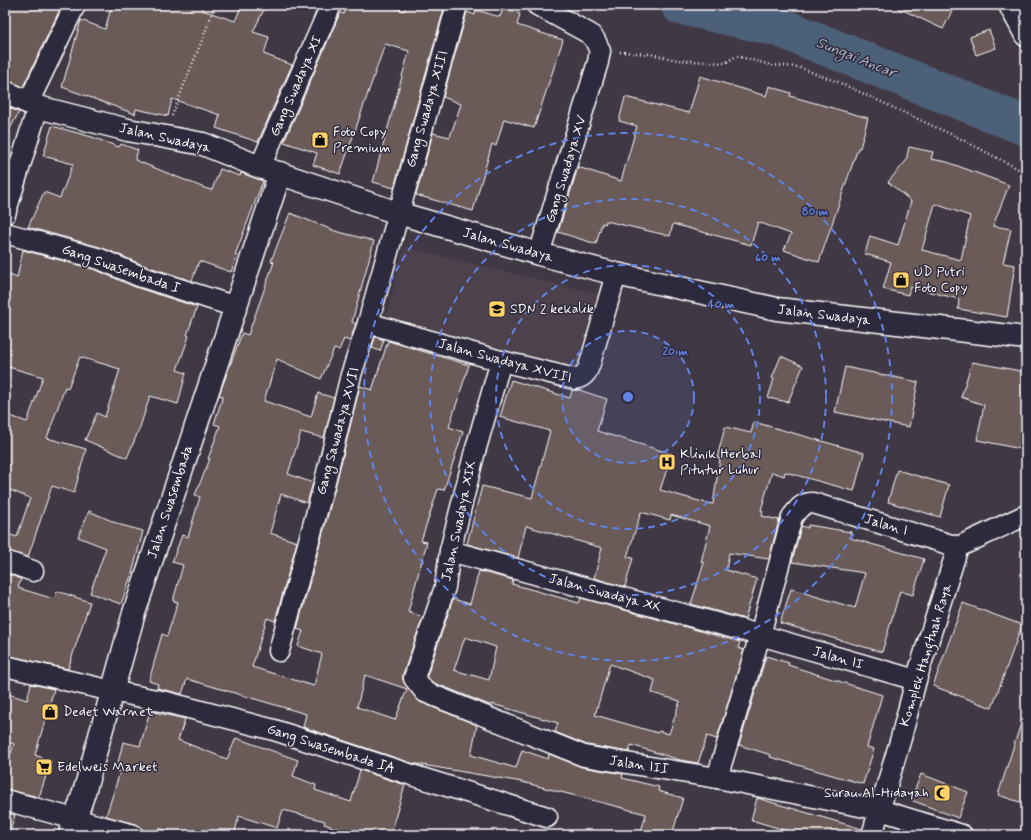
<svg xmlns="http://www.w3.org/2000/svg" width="1031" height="840" viewBox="0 0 1031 840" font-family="Mynerve,sans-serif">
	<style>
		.built { fill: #4d424b }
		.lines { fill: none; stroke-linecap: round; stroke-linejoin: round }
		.river { stroke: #4e6079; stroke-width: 40 }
		.building { fill: #6a5a58; stroke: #fff; fill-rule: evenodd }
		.minor-casing { stroke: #fff; stroke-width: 23 }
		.tertiary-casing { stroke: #fff; stroke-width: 25 }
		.primary-casing { stroke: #fff; stroke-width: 25 }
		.path { stroke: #fff; stroke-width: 2.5; stroke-dasharray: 1 3; stroke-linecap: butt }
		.minor { stroke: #2f2a3d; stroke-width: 20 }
		.tertiary { stroke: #2f2a3d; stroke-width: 22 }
		.primary { stroke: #2f2a3d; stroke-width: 22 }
		.ring { fill: none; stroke: #6183e4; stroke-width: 2; stroke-dasharray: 7 5 }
		.labels { text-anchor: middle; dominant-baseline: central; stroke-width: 3; stroke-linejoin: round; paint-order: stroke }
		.street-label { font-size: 14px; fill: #fff; stroke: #2f2a3d }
		.poi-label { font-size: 14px; fill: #fff; stroke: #2f2a3d; text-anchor: start }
		.water-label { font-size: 15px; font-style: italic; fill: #afb7c3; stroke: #2f2a3d }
		.centre { fill: #6183e4; stroke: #2f2a3d; stroke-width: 2 }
		.ring-label { font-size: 12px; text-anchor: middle; font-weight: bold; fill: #6183e4; stroke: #2f2a3d; stroke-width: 3; stroke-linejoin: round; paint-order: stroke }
	</style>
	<rect width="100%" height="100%" fill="#413845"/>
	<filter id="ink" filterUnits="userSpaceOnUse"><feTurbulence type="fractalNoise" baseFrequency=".025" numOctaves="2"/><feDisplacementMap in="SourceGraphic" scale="8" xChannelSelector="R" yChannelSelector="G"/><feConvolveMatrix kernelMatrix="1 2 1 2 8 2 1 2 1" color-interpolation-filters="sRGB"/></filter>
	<g filter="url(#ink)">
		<polygon class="built" points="404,247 606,296 592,375 386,316"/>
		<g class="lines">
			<polyline class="river" points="681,5 776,26 1026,126"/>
		</g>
		<g class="building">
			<polygon points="5,5 62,5 23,87 5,80"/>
			<polygon points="112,5 204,5 202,10 235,21 242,5 266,5 253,32 269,37 264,54 292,65 258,142 216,128 220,115 172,99 168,116 136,109 135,114 62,87 81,20 105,29"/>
			<polygon points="347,5 386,5 404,11 406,5 445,5 394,188 373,182 409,51 385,44 340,174 313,165 317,153 284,142 340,13 344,14"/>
			<polygon points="892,5 955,5 943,29"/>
			<polygon points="503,8 520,14 517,25 563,40 534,128 504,119 496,146 492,144 473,211 416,195 433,133 450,137 461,104 443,97 467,12 475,15 476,10 500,17"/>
			<polygon points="989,30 996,48 976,55 970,37"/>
			<polygon points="700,76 766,96 769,86 791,93 790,96 868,118 860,148 858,148 819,262 784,250 791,234 758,222 751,245 673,224 670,236 606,221 605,224 602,223 596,244 558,232 578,167 621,181 637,126 619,121 625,97 689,113"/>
			<polygon points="5,106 19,112 5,138"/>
			<polygon points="52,126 92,137 119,147 121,144 138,150 135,160 207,189 212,190 220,169 240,176 241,173 263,181 235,255 237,256 231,272 199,261 192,281 143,265 103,248 28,227 44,192 60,198 73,164 43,156"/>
			<path d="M909,147L933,152L931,159L947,162L1009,185L993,226L1011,229L1003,263L1015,265L1007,317L958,309L959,299L910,287L908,295L883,289L891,262L865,254L870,236L898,245L911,201L888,182L906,161ZM935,204L970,216L961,260L922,250Z"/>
			<path d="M290,213L335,231L374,241L352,322L356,324L350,341L344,339L339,350L334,349L321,379L277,359L264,401L311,417L318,393L334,398L324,438L301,432L288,474L313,483L307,503L281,494L270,533L297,542L275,621L267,618L252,667L314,686L322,654L298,646L303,631L297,629L334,492L360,386L372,390L388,341L469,365L449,427L463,432L444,490L438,489L421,541L427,542L408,612L423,617L403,674V680L420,702L477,725L471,755L516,768L522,750L548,759L549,754L582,767L623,774L622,778L659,787L658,791L683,798L672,835H640L646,814L522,782L411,763L303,727L306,714L187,679L182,694L157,688L158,684L149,681L162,634L167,636L178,602L173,601L183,565L172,562L182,535L188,537L200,497L195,495L210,459H208L220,426L214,424L223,396L219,395L242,333L248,335L274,262L271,261ZM365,675L407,689L395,720L357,707Z"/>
			<polygon points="23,250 96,270 135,287 197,307 187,335 189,336 177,370 186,373 178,404 150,396 140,427 127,458 85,440 97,413 105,417 120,369 80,357 68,388 65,387 47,438 86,449 74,493 52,486 28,557 5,550 5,533 17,537 30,498 5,488 5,414 27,422 43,377 5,366 5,273 17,278"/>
			<polygon points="375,337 384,340 380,351 372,348"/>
			<polygon points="781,356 803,366 788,402 768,398 774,379 772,378"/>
			<polygon points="972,362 1026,372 1026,450 977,440 984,405 961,397"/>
			<polygon points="845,367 918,382 909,427 835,412"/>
			<polygon points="511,380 570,398 572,390 579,390 607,399 597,431 672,454 660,490 706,503 713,504 720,459 717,458 725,427 751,433 754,422 864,453 854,491 785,472 784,476 772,472 761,510 763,511 762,516 779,520 769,559 729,553 726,570 757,579 745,619 691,604 704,563 701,562 710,526 671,515 670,520 641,512 627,557 633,558 625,587 594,578 602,548 526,526 518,558 467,544 482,486 532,498 550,431 500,417"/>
			<polygon points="897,470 949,485 940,517 888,502"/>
			<polygon points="89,511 121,525 143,531 133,570 121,604 90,593 106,548 78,537"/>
			<polygon points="808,525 851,532 850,538 924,559 913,595 900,591 882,652 780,623 791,589 855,608 865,573 792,562 801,526 808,528"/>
			<path d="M479,571L513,580L512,584L579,603L581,598L740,642L738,648L744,650L717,739L707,736L698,763L680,760L631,745L629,752L587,745L555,732L558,723L492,704V706L432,682L427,676L453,599L470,604ZM465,637L496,647L489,680L454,670ZM610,664L655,680L652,693L680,701L669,734L659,731L658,733L595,715Z"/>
			<polygon points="5,573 21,579 18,588 54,599 57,591 90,602 68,669 5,655"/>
			<polygon points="963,603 1022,625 992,708 933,686"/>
			<polygon points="766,656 789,663 788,665 882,695 867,747 874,749 863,784 770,757 771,755 739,745"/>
			<polygon points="31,684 54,689 35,755 51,761 39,797 5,789 5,771 14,744 5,741 5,693 27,700"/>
			<polygon points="150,711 185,719 178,740 227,759 236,738 298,760 293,776 316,785 315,790 351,802 360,770 405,785 390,835 346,835 348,832 324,824 325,821 283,810 277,828 239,816 234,835 182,835 159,828 158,835 144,835 141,827 136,824 106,816 120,772 116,771 123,742 140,746"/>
			<polygon points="1022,720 1026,721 1026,804 998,795"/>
			<polygon points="921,774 968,792 958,818 911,800"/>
			<polygon points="757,798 862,829 861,835 801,835 751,820"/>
			<polygon points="5,812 15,815 10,832 5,831"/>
		</g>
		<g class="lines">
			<g class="minor-casing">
				<g id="minor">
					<polyline points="537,5 590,34 595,40 600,51 598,62 539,254"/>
					<polyline points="28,103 75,5"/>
					<polyline points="260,167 331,5"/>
					<polyline points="5,214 38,107"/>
					<polyline points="5,233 100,259 139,276 236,307"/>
					<path d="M368,323L501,361L575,379C586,377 588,370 591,360L616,274"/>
					<polyline points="501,361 474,455 450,551 445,587 414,678 425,692 584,756 717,778 880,810 962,835"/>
					<polyline points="450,551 760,635 916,680"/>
					<polyline points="5,561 33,571"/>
					<polyline points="279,651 323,489 351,375 368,323 457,5"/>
					<polyline points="5,666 112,691 166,702 274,730 418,777 547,817"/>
					<path d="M717,778L760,635L792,517C799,508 802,503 813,503L958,547"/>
					<polyline points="5,800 133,835"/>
					<polyline points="872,835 901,738 916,680 958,547 1026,515"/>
				</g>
			</g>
			<g class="tertiary-casing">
				<g id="tertiary">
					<polyline points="5,92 38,107 128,130 203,144 260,167 398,213 539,254 616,274 777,309 1026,338"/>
					<polyline points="70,835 86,786 134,613 280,173"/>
				</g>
			</g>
			<g class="primary-casing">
				<polyline id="primary" points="1010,5 1026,35"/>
			</g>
			<g class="path">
				<polyline points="620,52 650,54 677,60 725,63 736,56 771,65 798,67 838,82 959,138 1026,173"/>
				<path d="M172,116C186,78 202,43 215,5"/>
			</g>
			<use href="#minor" class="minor"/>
			<use href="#tertiary" class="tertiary"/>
			<use href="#primary" class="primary"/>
		</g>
	</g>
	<circle cx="628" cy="397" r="66" fill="#6183e4" fill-opacity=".12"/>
	<g class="ring">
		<circle cx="628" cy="397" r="66"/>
		<circle cx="628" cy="397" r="132"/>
		<circle cx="628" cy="397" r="198"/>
		<circle cx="628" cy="397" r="264"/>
	</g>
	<defs>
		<g id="shop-square" transform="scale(0.9)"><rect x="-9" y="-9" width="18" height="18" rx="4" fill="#ffd166" stroke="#2f2a3d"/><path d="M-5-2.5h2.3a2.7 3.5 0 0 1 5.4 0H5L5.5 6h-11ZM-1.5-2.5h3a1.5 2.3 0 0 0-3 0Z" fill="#111"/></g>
		<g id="school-square" transform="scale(0.9)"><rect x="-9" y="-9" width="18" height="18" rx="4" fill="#ffd166" stroke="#2f2a3d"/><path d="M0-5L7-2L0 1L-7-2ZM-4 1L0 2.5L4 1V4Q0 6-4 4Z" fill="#111"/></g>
		<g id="hospital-square" transform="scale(0.9)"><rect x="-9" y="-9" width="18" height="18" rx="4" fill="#ffd166" stroke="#2f2a3d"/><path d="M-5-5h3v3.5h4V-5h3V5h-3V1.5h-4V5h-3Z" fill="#111"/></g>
		<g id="supermarket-square" transform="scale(0.9)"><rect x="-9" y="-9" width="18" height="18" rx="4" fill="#ffd166" stroke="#2f2a3d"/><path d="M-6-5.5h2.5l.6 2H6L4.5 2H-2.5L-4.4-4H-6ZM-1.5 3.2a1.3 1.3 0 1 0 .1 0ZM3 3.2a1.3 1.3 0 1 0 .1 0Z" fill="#111"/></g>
		<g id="mosque-square" transform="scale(0.9)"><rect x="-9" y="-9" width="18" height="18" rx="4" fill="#ffd166" stroke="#2f2a3d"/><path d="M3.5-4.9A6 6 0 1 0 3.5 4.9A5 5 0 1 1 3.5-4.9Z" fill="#111"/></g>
	</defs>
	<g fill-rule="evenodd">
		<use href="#shop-square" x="320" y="140"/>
		<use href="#shop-square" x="901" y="280"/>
		<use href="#school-square" x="497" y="309"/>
		<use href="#hospital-square" x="667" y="462"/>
		<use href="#shop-square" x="50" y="712"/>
		<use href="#supermarket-square" x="44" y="767"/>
		<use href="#mosque-square" x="942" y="793"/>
	</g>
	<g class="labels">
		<g class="street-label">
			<text transform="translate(296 86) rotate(-66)">Gang Swadaya XI</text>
			<text transform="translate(427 109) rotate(-74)">Gang Swadaya XIII</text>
			<text transform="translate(165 138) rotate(13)">Jalan Swadaya</text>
			<text transform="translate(566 169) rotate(-73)">Gang Swadaya XV</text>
			<text transform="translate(508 245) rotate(16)">Jalan Swadaya</text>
			<text transform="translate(121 269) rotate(19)">Gang Swasembada I</text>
			<text transform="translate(824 315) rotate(7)">Jalan Swadaya</text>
			<text transform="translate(505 361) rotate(15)">Jalan Swadaya XVIII</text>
			<text transform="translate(338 431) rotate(-75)">Gang Sawadaya XVII</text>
			<text transform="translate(170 502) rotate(-72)">Jalan Swasembada</text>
			<text transform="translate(459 521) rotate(-78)">Jalan Swadaya XIX</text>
			<text transform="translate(886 525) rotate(17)">Jalan I</text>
			<text transform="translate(605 593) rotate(15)">Jalan Swadaya XX</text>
			<text transform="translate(926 655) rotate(-73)">Komplek Hangtuah Raya</text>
			<text transform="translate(838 658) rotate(16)">Jalan II</text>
			<text transform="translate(331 749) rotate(18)">Gang Swasembada IA</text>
			<text transform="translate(639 765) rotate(9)">Jalan III</text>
		</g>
		<g class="poi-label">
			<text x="333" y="132">Foto Copy<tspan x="333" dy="16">Premium</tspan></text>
			<text x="914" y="272">UD Putri<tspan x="914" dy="16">Foto Copy</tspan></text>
			<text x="510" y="309">SDN 2 kekalik</text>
			<text x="680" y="454">Klinik Herbal<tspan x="680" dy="16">Pitutur Luhur</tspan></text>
			<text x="63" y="712">Dedet Warnet</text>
			<text x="57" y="767">Edelweis Market</text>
			<text x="929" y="793" text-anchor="end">Surau Al-Hidayah</text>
		</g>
		<g class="water-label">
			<text transform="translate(856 58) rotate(22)">Sungai Ancar</text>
		</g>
	</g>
	<circle cx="628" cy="397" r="6" class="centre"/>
	<g class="ring-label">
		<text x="815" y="215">80 m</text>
		<text x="768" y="261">60 m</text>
		<text x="721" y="308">40 m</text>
		<text x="675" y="355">20 m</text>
	</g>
	<rect width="1031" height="840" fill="none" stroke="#2f2a3d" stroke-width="20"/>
	<rect x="10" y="10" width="1011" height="820" fill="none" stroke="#fff" stroke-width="1.5" filter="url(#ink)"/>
</svg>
